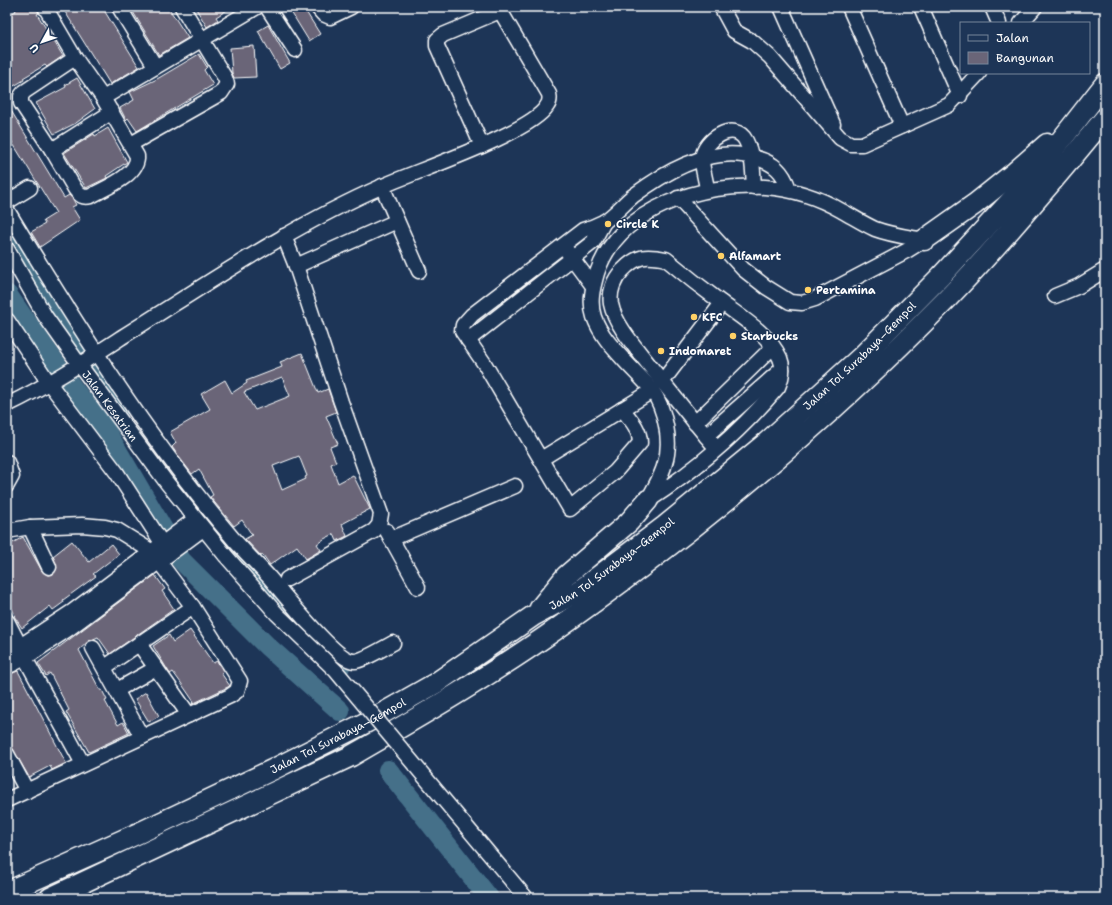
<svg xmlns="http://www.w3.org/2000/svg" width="1112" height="905" viewBox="0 0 1112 905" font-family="'Shantell Sans',sans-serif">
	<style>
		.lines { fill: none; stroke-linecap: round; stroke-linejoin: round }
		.river { stroke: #446f89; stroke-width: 20 }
		.building { fill: #6a6578; stroke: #fff; fill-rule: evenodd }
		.minor-casing { stroke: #fff; stroke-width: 17 }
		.highway-casing { stroke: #fff; stroke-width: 23 }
		.minor { stroke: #1d3557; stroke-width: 14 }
		.highway { stroke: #1d3557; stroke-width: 20 }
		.minor-bridge-casing { stroke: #fff; stroke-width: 17; stroke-linecap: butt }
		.minor-bridge { stroke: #1d3557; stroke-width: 14 }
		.poi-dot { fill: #ffd166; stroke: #1d3557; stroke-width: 1.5 }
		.labels { text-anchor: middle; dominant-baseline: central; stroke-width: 3; stroke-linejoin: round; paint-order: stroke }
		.poi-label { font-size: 11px; font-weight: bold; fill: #fff; stroke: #1d3557; text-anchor: start }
		.street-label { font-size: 11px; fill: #fff; stroke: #1d3557 }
	</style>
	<rect width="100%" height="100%" fill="#1d3557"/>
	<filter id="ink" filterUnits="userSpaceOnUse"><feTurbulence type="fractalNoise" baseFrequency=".025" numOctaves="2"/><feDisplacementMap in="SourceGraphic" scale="8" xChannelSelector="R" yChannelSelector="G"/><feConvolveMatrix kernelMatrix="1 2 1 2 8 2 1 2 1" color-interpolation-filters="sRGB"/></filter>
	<g filter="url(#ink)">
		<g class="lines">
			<g class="river">
				<polyline points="15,236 81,345"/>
				<polyline points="7,294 74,390 103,426 181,560 267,646 340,711"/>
				<polyline points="97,368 123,405"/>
				<polyline points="180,483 206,518 270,595"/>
				<polyline points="286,609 340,667"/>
				<polyline points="388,770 489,898"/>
			</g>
		</g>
		<g class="building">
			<polygon points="14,7 36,7 39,13 37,14 63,56 47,67 45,65 23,78 24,80 7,90 7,51 11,48 7,42 7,16 16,11"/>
			<polygon points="62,7 102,7 139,67 110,84"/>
			<polygon points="130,7 168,7 188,38 159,55"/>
			<polygon points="195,7 232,7 216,17 218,20 207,27"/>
			<polygon points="288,7 303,7 320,34 309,41"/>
			<polygon points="268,25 290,63 280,69 258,31"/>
			<polygon points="254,46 256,77 234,78 232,73 230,48"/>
			<polygon points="199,54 207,67 204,70 213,85 137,131 128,118 126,120 120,108 134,100 130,92 157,79"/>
			<polygon points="77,78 95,109 76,123 54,134 36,103 66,87 65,85"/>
			<polygon points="7,104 64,198 69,195 73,199 76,205 72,207 80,220 40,247 31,232 45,224 43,221 56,213 7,134"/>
			<polygon points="108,128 127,162 106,176 107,178 86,188 64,153 94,134 95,136"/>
			<path d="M302,353L318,393L328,389L336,412L326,416L338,444L330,447L336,462L331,464L338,483L353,475L370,509L342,524L347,536L337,541L334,534L324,539L317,544L321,550L306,559L297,546L270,565L263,555L261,556L245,539L252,535L242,520L234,526L210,497L213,495L199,469L192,474L179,457L172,447L176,443L170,432L210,409L201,394L225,380L232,393L247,383L246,381L282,367L280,362ZM282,377L290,396L255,410L244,392ZM299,456L307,476L305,477L306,479L282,490L273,466Z"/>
			<polygon points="23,537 42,571 48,575 53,574 57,568 53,556 72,541 89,562 111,544 119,554 93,574 96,576 63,600 64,602 53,610 50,606 22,628 14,616 15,615 7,599 7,546"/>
			<polygon points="155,575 165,589 162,591 174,609 110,654 98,637 89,641 79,650 100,690 102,690 107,700 105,701 118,725 123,722 129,733 89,752 66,712 69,710 50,673 46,676 38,663"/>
			<polygon points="190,630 213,663 217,661 223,671 221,673 230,686 192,704 194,702 181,683 173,672 170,674 153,646 169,635 173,642"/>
			<polygon points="18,671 66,763 52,770 50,766 29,777 7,739 7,675"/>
			<polygon points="146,692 159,716 149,722 135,699"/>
		</g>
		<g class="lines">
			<g class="minor-casing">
				<g id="minor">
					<path d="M45,7L75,58L103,98L137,156C139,175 105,188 91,196C83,198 80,196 75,189L52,150L21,103V96L24,92L75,58"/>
					<polyline points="119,7 155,66"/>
					<polyline points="267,7 295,50"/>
					<polyline points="317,7 323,14 330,17 351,7"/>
					<polyline points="721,7 734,31 752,41 770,57 840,138 851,144 862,144 949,105 979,73"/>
					<polyline points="781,7 833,124"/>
					<polyline points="849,7 902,126"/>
					<polyline points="921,7 960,96"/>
					<polyline points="992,7 999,23"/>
					<polyline points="1021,23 1035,7"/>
					<polyline points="103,98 257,7"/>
					<polyline points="131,144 221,93 227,84 225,78 182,7"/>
					<polyline points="482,146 437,46 437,40 443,35 500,11"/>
					<polyline points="52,150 112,112"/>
					<polyline points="382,186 419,271"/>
					<path d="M707,189C706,180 702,169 702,159C703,140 735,119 746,141C753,155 753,172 754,187"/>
					<polyline points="678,198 743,269 766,287 790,302 802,303 815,299 908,250 924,240"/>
					<polyline points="7,202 30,188"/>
					<path d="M7,210C76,324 148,439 235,541C246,553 258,565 269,577C282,592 336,661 354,661C363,661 385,647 393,643"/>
					<polyline points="284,236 296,266 341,402 381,514 379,525 374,531 287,579"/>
					<path id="s1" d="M7,249L45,316L79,364L167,483L225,555"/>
					<polyline points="567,251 593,286"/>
					<polyline points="296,266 397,221"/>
					<polyline points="1055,296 1079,286 1105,270"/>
					<polyline points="7,320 49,383 117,473 162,543"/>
					<polyline points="468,340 593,242 604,222"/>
					<polyline points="662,382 722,303"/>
					<path d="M7,405C47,386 85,361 122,337C207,284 291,226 383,186C416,171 531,133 547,106C550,102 550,98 549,94L498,7"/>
					<path d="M622,409C631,420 640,429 640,443L615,472L570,509L484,363L462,331L463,325L472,315L583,230C590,228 597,225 603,222C614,216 623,204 633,196C666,171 713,144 756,158C774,163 783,171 789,189"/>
					<polyline points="695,423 773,347"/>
					<polyline points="706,436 782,369"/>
					<polyline points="541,459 652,391"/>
					<polyline points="7,462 12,476 7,485"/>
					<path d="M648,500C654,488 662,476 665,463C672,441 665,409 652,390C644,380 633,370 624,360C612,347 600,334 594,317C589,302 593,287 597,273C618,208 703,182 765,187C792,189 818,197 842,211C853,217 864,224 875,229C891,235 908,237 924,240"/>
					<path d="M649,500C697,469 741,431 778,387C782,378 784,368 780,358C769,334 742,318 722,303C703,289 684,274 666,259C646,255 637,255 622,271C614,279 609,292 611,304C615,325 637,349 650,366C672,394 694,422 717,449"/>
					<polyline points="30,527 49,567"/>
					<polyline points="7,531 30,527 82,525 105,527 117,530 151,551 193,607 240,681 237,691 230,696 7,800"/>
					<polyline points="387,531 418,587"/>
					<polyline points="391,539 515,486"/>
					<polyline points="7,621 20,646"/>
					<polyline points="139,644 189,715"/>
					<polyline points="93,648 142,737"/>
					<polyline points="7,652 20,646 73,611 195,519"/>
					<polyline points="25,658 83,764"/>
					<polyline points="7,667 25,658 70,628 203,529"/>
					<polyline points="105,667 193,607"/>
					<polyline points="117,690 156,668"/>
					<polyline points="7,754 27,791"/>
				</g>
			</g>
			<g class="highway-casing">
				<g id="highway">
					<polyline points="924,240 975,204 1015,172 1047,144"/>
					<polyline points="540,608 566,576 629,522 648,500"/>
					<path id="s2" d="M7,892L141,832L272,770L369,721L436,683L533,616L579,591L665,526L766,443L861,357L941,276L1029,181L1105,84"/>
					<path d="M50,898L351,756C419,717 491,675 555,630C695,532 828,421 947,299C1003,241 1054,180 1105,118"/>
				</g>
			</g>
			<use href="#minor" class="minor"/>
			<use href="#highway" class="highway"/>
			<g class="minor-bridge-casing">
				<polyline id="minor-bridge" points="225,555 277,614 336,671 526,898"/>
			</g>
			<use href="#minor-bridge" class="minor-bridge"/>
		</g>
	</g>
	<g class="poi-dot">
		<circle cx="608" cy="224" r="4"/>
		<circle cx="721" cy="256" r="4"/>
		<circle cx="808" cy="290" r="4"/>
		<circle cx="694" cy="317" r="4"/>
		<circle cx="733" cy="336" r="4"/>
		<circle cx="661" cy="351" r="4"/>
	</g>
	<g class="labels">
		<g class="poi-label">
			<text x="616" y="224">Circle K</text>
			<text x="729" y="256">Alfamart</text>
			<text x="816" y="290">Pertamina</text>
			<text x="702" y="317">KFC</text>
			<text x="741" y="336">Starbucks</text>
			<text x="669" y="351">Indomaret</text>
		</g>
		<g class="street-label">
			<text stroke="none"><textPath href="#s2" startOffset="1014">Jalan Tol Surabaya–Gempol</textPath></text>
			<text stroke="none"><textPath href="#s1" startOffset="188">Jalan Kesatrian</textPath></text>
			<text stroke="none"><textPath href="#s2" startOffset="690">Jalan Tol Surabaya–Gempol</textPath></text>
			<text stroke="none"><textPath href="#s2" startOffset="366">Jalan Tol Surabaya–Gempol</textPath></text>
		</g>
	</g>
	<rect width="1112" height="905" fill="none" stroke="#1d3557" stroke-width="24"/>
	<rect x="12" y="12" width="1088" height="881" fill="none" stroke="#fff" stroke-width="1.5" filter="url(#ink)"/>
	<rect x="960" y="22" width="130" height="52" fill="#1d3557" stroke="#77869a"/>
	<rect x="968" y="35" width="20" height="6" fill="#1d3557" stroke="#77869a"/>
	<text x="996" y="42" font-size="12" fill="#ffffff">Jalan</text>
	<rect x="968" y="52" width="20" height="12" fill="#6a6578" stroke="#77869a"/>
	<text x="996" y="62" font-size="12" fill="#ffffff">Bangunan</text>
	<g transform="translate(42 42) rotate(230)" stroke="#1d3557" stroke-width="3" paint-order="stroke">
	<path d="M0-3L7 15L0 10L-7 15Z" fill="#ffffff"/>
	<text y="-6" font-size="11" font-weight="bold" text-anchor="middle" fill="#ffffff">U</text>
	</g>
</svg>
